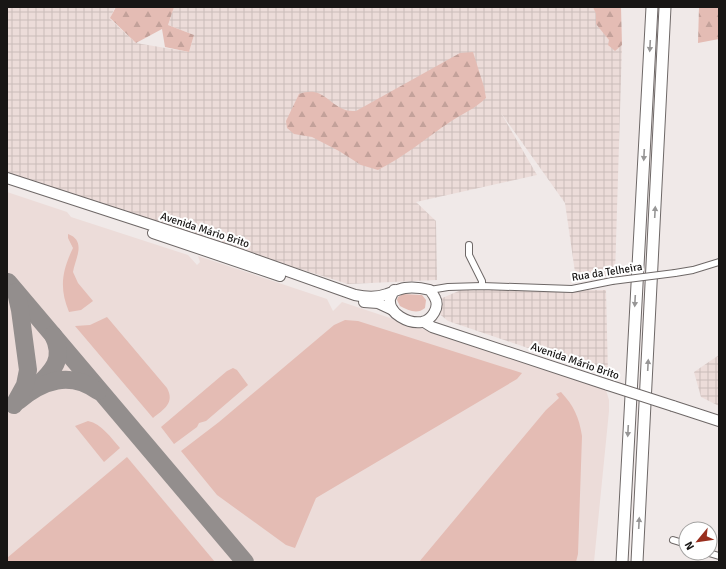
<svg xmlns="http://www.w3.org/2000/svg" width="726" height="569" viewBox="0 0 726 569" font-family="Signika,sans-serif">
	<style>
		.built { fill: #ecdcd9 }
		.industrial { fill: url(#industrial-grid) }
		.grass { fill: #e4bcb4 }
		.forest { fill: url(#forest-firs) }
		.lines { fill: none; stroke-linecap: round; stroke-linejoin: round }
		.taxiway { stroke: #938e8d; stroke-width: 18 }
		.minor-casing { stroke: #6e6867; stroke-width: 8 }
		.primary-casing { stroke: #6e6867; stroke-width: 12 }
		.motorway-casing { stroke: #6e6867; stroke-width: 13 }
		.minor { stroke: #fff; stroke-width: 6 }
		.primary { stroke: #fff; stroke-width: 10 }
		.motorway { stroke: #fff; stroke-width: 11 }
		.minor-bridge-casing { stroke: #6e6867; stroke-width: 8; stroke-linecap: butt }
		.primary-bridge-casing { stroke: #6e6867; stroke-width: 12; stroke-linecap: butt }
		.minor-bridge { stroke: #fff; stroke-width: 6 }
		.primary-bridge { stroke: #fff; stroke-width: 10 }
		.oneway { fill: #979696 }
		.labels { text-anchor: middle; dominant-baseline: central; stroke-width: 4; stroke-linejoin: round; paint-order: stroke }
		.street-label { font-size: 11px; fill: #181615; stroke: #fff }
	</style>
	<defs>
		<pattern id="industrial-grid" width="8" height="8" patternUnits="userSpaceOnUse"><rect width="8" height="8" fill="#ecdcd9"/><path d="M0 4h8M4 0v8" fill="none" stroke="#cabcb9"/></pattern>
		<pattern id="forest-firs" width="22" height="20" patternUnits="userSpaceOnUse"><rect width="22" height="20" fill="#e4bcb4"/><path d="M5 1l3.5 6h-7zM16 11l3.5 6h-7z" fill="#c3a19a"/></pattern>
	</defs>
	<rect width="100%" height="100%" fill="#f0e9e8"/>
	<polygon class="built" points="7,192 67,212 71,217 188,255 197,265 200,262 198,256 327,299 333,311 342,302 606,390 609,400 609,411 594,562 7,562"/>
	<g class="industrial">
		<polygon points="7,7 115,7 110,19 136,43 189,52 194,35 168,25 174,7 593,7 614,49 622,45 615,275 576,279 565,203 501,113 537,175 416,202 436,221 437,280 348,284 7,178"/>
		<polygon points="461,290 606,290 608,375 448,321 437,312 440,299"/>
		<polygon points="719,355 719,406 701,397 694,372"/>
	</g>
	<g class="grass">
		<path d="M68,234C87,241 75,259 73,272L78,283L93,301L81,310L69,312C59,288 62,271 73,248L68,238Z"/>
		<path d="M403,294L422,295L426,300L425,308C417,315 408,310 400,306L397,300L398,297Z"/>
		<path d="M107,317L167,388C175,403 164,409 153,418L75,326L90,325Z"/>
		<polygon points="345,320 358,321 522,373 517,379 316,498 295,548 286,545 217,495 181,451 219,422 334,325"/>
		<polygon points="233,368 237,370 248,385 206,421 199,423 197,427 174,444 161,427 227,371"/>
		<path d="M561,392C574,406 579,417 582,436L578,554L576,562H419L546,410L559,398L556,394Z"/>
		<path d="M88,421C102,424 111,438 120,448L104,462L75,426Z"/>
		<polygon points="127,457 215,562 7,562 7,558"/>
	</g>
	<g class="forest">
		<polygon points="116,7 174,7 168,25 194,35 189,52 165,47 162,29 136,43 110,18"/>
		<polygon points="593,7 621,7 622,45 615,51 608,45 609,40 596,24 596,14"/>
		<polygon points="699,7 719,7 719,39 698,43"/>
		<path d="M473,52L484,87L486,98C476,108 462,114 450,122C426,138 404,157 378,170L361,165L339,151L312,137L294,134L287,128L286,121L299,94C321,86 326,101 343,109C347,111 352,111 356,111L460,53Z"/>
	</g>
	<g class="lines">
		<g class="taxiway">
			<polyline points="8,282 245,562"/>
			<path d="M36,387C53,371 65,359 53,335"/>
			<path d="M18,401C43,380 70,371 98,391"/>
			<polyline points="14,405 25,385 28,370 20,310 16,292"/>
		</g>
		<g class="minor-casing">
			<g id="minor">
				<polyline points="469,245 469,255 482,281 482,286"/>
				<polyline points="675,273 693,270 719,262"/>
				<polyline points="430,290 448,287 482,286 572,289 612,281"/>
				<polyline points="673,540 686,544"/>
				<polyline points="709,553 719,556"/>
			</g>
		</g>
		<g class="primary-casing">
			<g id="primary">
				<path d="M7,178L228,250L355,295C365,297 377,298 387,294C393,292 398,289 405,288C413,287 422,288 430,290C431,292 434,295 435,298C440,307 432,320 422,322C409,324 388,314 390,299C391,296 393,293 394,290"/>
				<polyline points="153,233 280,276"/>
				<polyline points="364,302 378,303 393,310"/>
				<polyline points="424,322 432,327 608,385"/>
				<polyline points="673,406 719,421"/>
			</g>
		</g>
		<g class="motorway-casing">
			<g id="motorway">
				<polyline points="622,562 652,7"/>
				<polyline points="637,562 665,7"/>
			</g>
		</g>
		<use href="#minor" class="minor"/>
		<use href="#primary" class="primary"/>
		<use href="#motorway" class="motorway"/>
		<g class="minor-bridge-casing">
			<polyline id="minor-bridge" points="612,281 675,273"/>
		</g>
		<g class="primary-bridge-casing">
			<polyline id="primary-bridge" points="608,385 673,406"/>
		</g>
		<use href="#minor-bridge" class="minor-bridge"/>
		<use href="#primary-bridge" class="primary-bridge"/>
	</g>
	<defs><path id="oneway-solid" d="M-6-.8H1V-3.2L6.5 0L1 3.2V.8H-6Z"/></defs>
	<g class="oneway">
		<use href="#oneway-solid" transform="translate(650 46) rotate(93)"/>
		<use href="#oneway-solid" transform="translate(644 155) rotate(93)"/>
		<use href="#oneway-solid" transform="translate(655 212) rotate(-87)"/>
		<use href="#oneway-solid" transform="translate(635 301) rotate(93)"/>
		<use href="#oneway-solid" transform="translate(648 365) rotate(-87)"/>
		<use href="#oneway-solid" transform="translate(628 431) rotate(93)"/>
		<use href="#oneway-solid" transform="translate(639 523) rotate(-87)"/>
	</g>
	<g class="labels">
		<g class="street-label">
			<text transform="translate(205 230) rotate(18)">Avenida Mário Brito</text>
			<text transform="translate(607 272) rotate(-9)">Rua da Telheira</text>
			<text transform="translate(575 361) rotate(19)">Avenida Mário Brito</text>
		</g>
	</g>
	<rect width="726" height="569" fill="none" stroke="#181615" stroke-width="16"/>
	<g transform="translate(698 541) rotate(241)"><circle r="19" fill="#ffffff" stroke="#a3a2a1"/>
	<path d="M0-3L7 15L0 10L-7 15Z" fill="#992f1e"/>
	<text y="-6" font-size="11" font-weight="bold" text-anchor="middle" fill="#181615">N</text>
	</g>
</svg>
